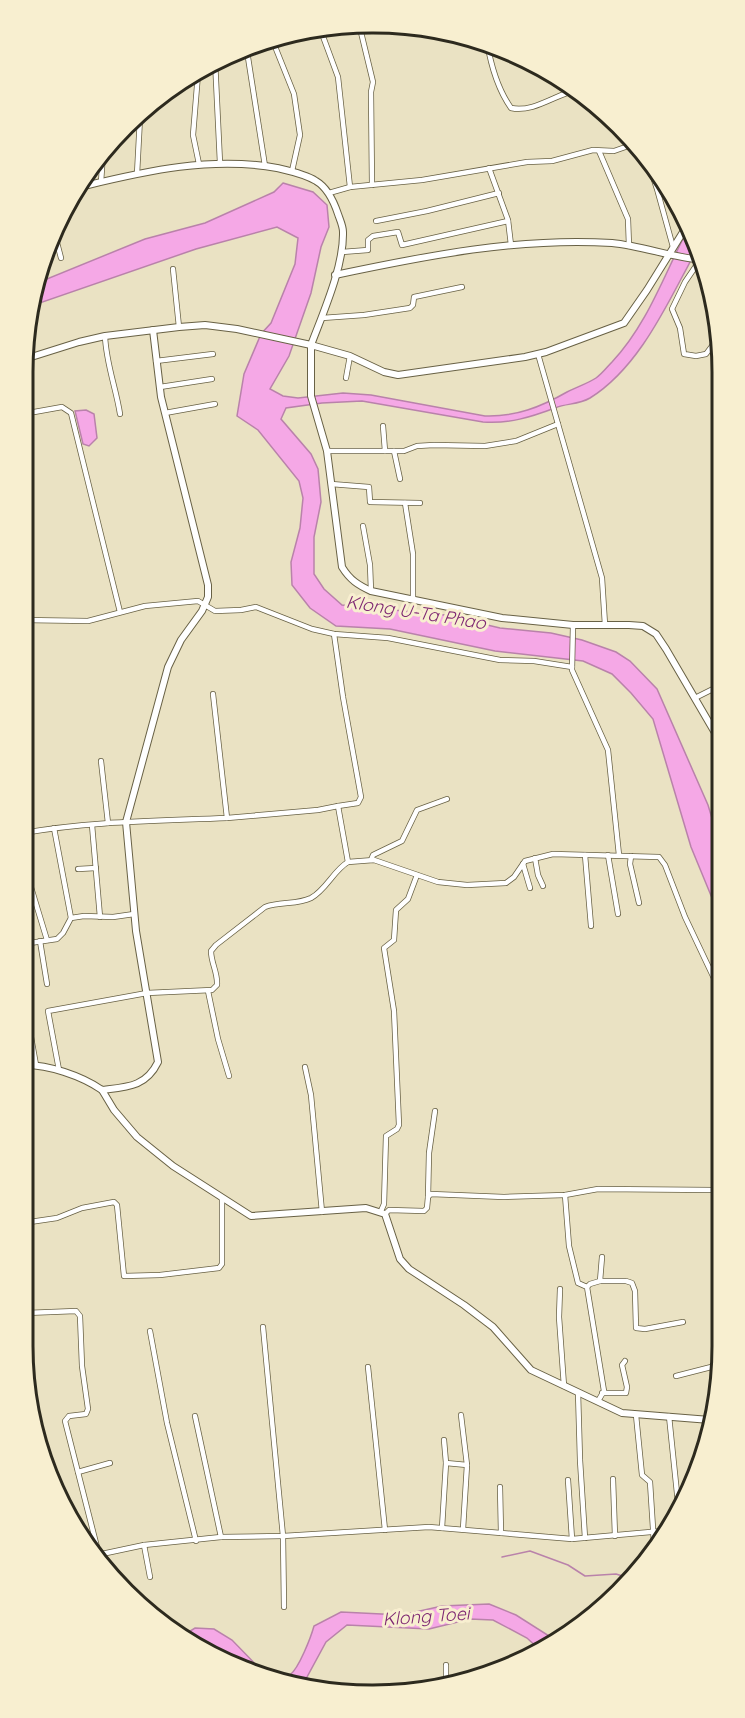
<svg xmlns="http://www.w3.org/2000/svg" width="745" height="1718" viewBox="0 0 745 1718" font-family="Quicksand,sans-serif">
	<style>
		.water { fill: #f5a8e6; stroke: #b982aa; stroke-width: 1.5 }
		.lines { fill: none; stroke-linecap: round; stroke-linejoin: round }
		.stream { stroke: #b982aa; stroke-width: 1.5 }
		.street-casing { stroke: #686145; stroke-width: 6 }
		.secondary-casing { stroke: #686145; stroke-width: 8 }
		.street { stroke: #fff; stroke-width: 4.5 }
		.secondary { stroke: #fff; stroke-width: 6 }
		.labels { text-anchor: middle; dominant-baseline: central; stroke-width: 6; stroke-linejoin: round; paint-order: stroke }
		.water-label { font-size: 18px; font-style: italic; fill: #7e2772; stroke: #f8efd0 }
		.rim { fill: none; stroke: #2d2a1e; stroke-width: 3 }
	</style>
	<rect width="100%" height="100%" fill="#eae2c3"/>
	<g class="water">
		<path d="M283,183L313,192L327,205L329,227L321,247L311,293L289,356L270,389L283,396L298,398L343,393L371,395L485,416C515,417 541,407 567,392C576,387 587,384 596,378C602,374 607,367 612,362C648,324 665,272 689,227L698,246C693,257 687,268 681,279C659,321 632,372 590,398C578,405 567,403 555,408C531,417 509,424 483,422L362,401L322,403L286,408L281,419L311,454L318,469L321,502L314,537V574L324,589L342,605L445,615L500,628L551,633L582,640L616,652L630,661L657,689L708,805L721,848V912L712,898L691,847L653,719L631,693L612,674L583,661L495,651L390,629L336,626L310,608L292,585L291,562L300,528L303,498L299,481L258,430L237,416L244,374L261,334L271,323L295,264L298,238L277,227L196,249L34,305L37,283L145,239L205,223L274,192Z"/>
		<polygon points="86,410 94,414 97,438 89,446 83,444 75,411"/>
		<path d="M489,1604L516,1615L557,1641L541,1651L527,1638L493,1620L470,1619L429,1629L347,1625L326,1642L301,1688L270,1676C277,1677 284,1680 290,1675C299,1668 311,1637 314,1626L341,1612L402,1615L442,1606Z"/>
		<polygon points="195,1628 214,1629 232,1640 265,1674 220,1657 207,1647 198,1649 182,1636"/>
	</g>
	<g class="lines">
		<polyline class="stream" points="502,1557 530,1551 568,1565 585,1576 616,1574 632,1579"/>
		<g class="street-casing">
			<g id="street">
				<polyline points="359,24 373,82 371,92 372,185"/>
				<polyline points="321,31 338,77 350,187"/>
				<path d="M487,42C491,66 497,88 511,108C533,113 555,95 576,90"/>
				<polyline points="274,44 294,94 300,135 292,171"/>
				<polyline points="247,51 265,166"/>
				<polyline points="215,60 220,163"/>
				<polyline points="198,74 193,135 199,164"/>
				<polyline points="599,151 628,219 629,246"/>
				<polyline points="646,155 657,189 673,247"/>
				<polyline points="489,168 508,220 511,245"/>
				<polyline points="137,174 140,118"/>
				<polyline points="101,182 103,154"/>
				<polyline points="329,193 350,187 422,180 527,162 552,161 593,150 614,151 634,144"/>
				<polyline points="376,221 427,211 499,193"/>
				<polyline points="55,235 61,258"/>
				<polyline points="342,252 368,250 368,240 373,236 398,232 402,245 508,221"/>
				<polyline points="700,260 685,282 672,309 680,328 684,354 696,356 706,354 715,342 719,328"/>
				<polyline points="173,269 179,327"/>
				<polyline points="322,318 364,315 410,308 413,305 414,297 462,287"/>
				<path d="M105,336C106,363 116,388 120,414"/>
				<polyline points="538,354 602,578 605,625"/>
				<polyline points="156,361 213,354"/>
				<polyline points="346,378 350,356"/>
				<polyline points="160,387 212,379"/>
				<polyline points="165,413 215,404"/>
				<polyline points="23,414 62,407 71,413 120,612"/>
				<polyline points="383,426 385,451"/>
				<polyline points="327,451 404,451 417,446 434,445 485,446 516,441 558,424"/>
				<polyline points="394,451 400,479"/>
				<polyline points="331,484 369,487 370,502 420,503"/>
				<polyline points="405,503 413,554 413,599"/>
				<polyline points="363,526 370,565 371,591"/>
				<polyline points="23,620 88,621 145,606 198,601 215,611 241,610 256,607 312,629 334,634 388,638 500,660 534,661 572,667"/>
				<polyline points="573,625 572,670 608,750 619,855"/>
				<polyline points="334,634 343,697 361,797 358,803 338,806"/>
				<polyline points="695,698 721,685"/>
				<polyline points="101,761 108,823"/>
				<polyline points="227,818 318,810 338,806 348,862"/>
				<polyline points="92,825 100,917"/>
				<polyline points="54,828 71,918"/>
				<path d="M23,833C90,821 159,821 227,818L213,694"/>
				<polyline points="585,855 591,926"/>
				<polyline points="608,855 618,914"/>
				<polyline points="631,856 630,864 639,903"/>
				<polyline points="535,858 538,875 543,886"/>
				<polyline points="371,860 373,855 402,841 417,810 447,799"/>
				<polyline points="23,861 47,940"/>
				<polyline points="523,864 530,888"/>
				<polyline points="78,869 96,868"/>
				<polyline points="40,941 47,984"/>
				<polyline points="23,944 57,939 63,933 71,918 84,916 113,917 134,914"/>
				<polyline points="208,991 218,1039 229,1076"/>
				<polyline points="26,1009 36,1065"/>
				<polyline points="305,1067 311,1095 322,1212"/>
				<path d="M59,1070L48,1011L147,993L212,990L217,985C218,973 211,963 211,951L216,945L265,907C280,901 297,905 311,898C326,890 334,870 348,862L374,860L438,882L467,885L506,883L514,877L525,861L553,854L659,857L665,865L685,917L721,993"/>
				<polyline points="565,1195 569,1246 578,1283 587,1287 604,1391 598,1401"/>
				<polyline points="428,1197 429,1153 435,1111"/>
				<polyline points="381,1211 384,1204 386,1136 397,1129 399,1125 394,1011 384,948 394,940 396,910 408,899 417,875"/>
				<polyline points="385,1214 389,1210 424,1211 427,1208 428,1197 431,1194 504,1197 565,1195 598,1189 713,1190 722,1184"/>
				<polyline points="23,1223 57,1218 82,1208 114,1202 117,1205 124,1276 160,1275 219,1268 222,1264 222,1198"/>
				<polyline points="600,1281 626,1281 632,1283 635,1291 636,1328 645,1329 683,1322"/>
				<polyline points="587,1287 590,1284 600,1281 602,1257"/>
				<polyline points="23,1289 26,1313 76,1311 80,1316 82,1366 88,1409 86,1414 69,1416 65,1421 99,1555"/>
				<polyline points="560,1289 559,1317 564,1386"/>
				<polyline points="263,1327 283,1536 284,1607"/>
				<polyline points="150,1331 167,1423 196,1541"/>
				<polyline points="368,1367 385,1530"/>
				<polyline points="676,1376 719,1365"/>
				<polyline points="578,1392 580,1460 585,1538"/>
				<polyline points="602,1393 626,1393 627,1387 622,1365 625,1361"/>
				<polyline points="461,1415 467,1465 463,1529"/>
				<polyline points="636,1415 642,1475 650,1482 654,1544"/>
				<polyline points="195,1416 221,1537"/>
				<polyline points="669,1416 678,1503"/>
				<polyline points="446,1463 467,1465"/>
				<polyline points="78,1472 110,1463"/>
				<polyline points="613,1479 615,1536"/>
				<polyline points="568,1480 572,1539"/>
				<polyline points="500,1487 501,1533"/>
				<polyline points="442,1528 446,1463 444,1440"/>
				<polyline points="144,1545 150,1577"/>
				<polyline points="97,1555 144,1545 221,1537 283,1536 429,1527 572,1539 662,1531"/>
				<polyline points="446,1683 446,1665"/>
			</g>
		</g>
		<g class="secondary-casing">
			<g id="secondary">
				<path d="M688,224L647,290L624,323L546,352L525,357L398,375L384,372L350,356L311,345V396L327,451L342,567C350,580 358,585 371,591L502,618L573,625H629L643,626L656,634L666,649L721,743"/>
				<path d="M335,275C425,256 519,237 612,243C642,246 671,257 702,260"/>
				<path d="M25,359L79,342L105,336L179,327L205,325L237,329L311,345C323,313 344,266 343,232C343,226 340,220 338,214C334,202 328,188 316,181C305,174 290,171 277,168C212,156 146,171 84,186"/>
				<path d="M23,1065C47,1064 82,1076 102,1090C127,1087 146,1087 158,1062L136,931L126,822L168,667L181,640L202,611L208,597V585L161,397L153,330"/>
				<polyline points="102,1090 114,1110 137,1137 173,1166 251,1216 366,1208 385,1214 400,1259 409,1269 464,1305 493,1327 531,1370 622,1413 710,1420"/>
			</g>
		</g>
		<use href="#street" class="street"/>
		<use href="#secondary" class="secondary"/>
	</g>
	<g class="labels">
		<g class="water-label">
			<text transform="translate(416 612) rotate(9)">Klong U-Ta Phao</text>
			<text transform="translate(426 1616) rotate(-4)">Klong Toei</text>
		</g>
	</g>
	<path d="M0 0H745V1718H0ZM372 33H373A339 339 0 0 1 712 372V1346A339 339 0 0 1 373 1685H372A339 339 0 0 1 33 1346V372A339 339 0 0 1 372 33Z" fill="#f8efd0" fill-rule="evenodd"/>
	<path class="rim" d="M372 33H373A339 339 0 0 1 712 372V1346A339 339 0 0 1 373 1685H372A339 339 0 0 1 33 1346V372A339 339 0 0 1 372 33Z"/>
</svg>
